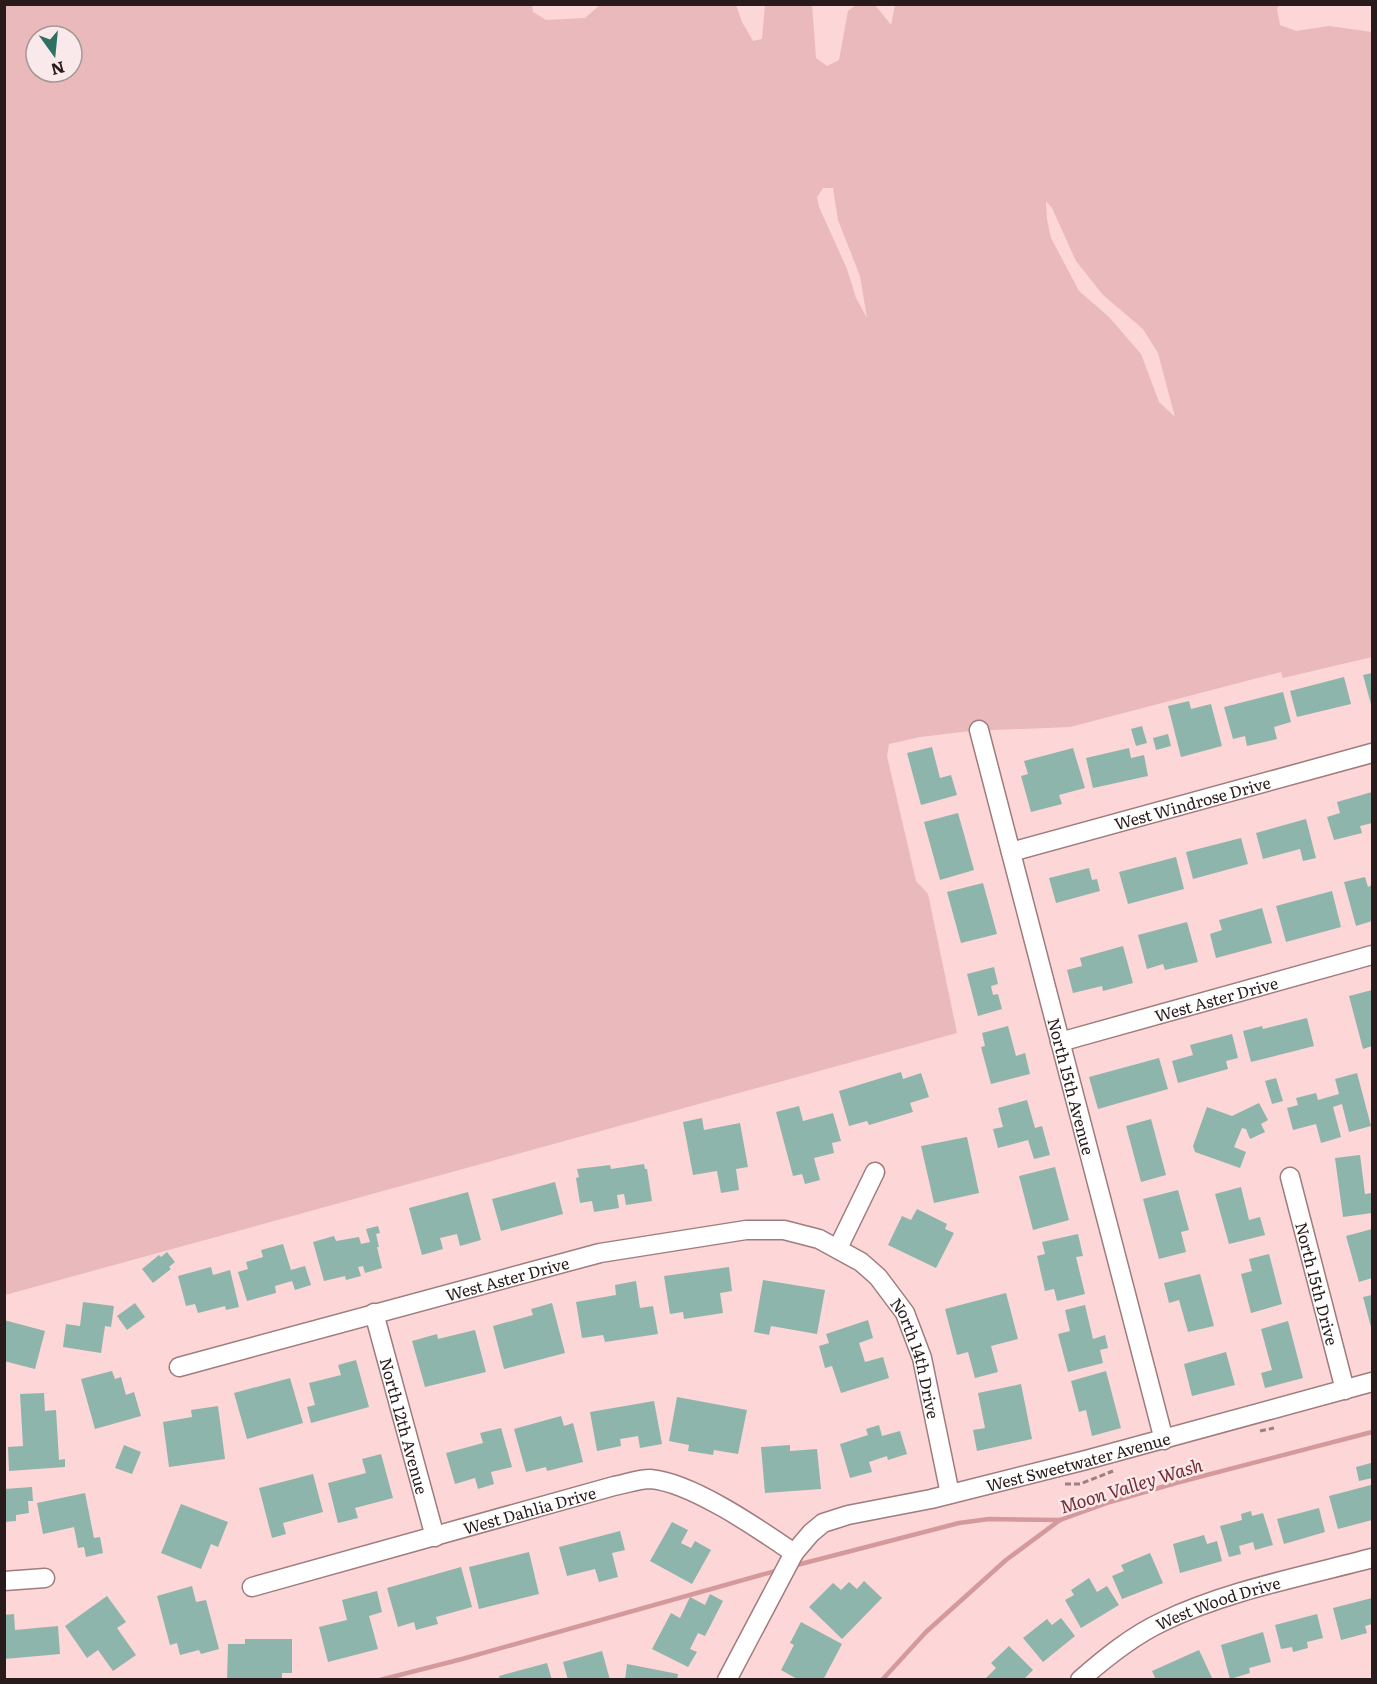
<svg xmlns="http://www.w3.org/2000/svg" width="1377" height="1684" viewBox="0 0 1377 1684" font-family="Literata,serif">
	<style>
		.green { fill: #e9b9bb; fill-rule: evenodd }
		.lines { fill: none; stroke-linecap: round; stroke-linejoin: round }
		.stream { stroke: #d3999b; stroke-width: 4.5 }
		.building { fill: #8eb5ab }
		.street-casing { stroke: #9f7c7d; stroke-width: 21 }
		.path { stroke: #9c8081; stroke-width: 3; stroke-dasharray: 6 3; stroke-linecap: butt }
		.street { stroke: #fff; stroke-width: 18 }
		.labels { text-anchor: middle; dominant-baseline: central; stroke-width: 5; stroke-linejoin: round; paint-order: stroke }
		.street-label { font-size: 16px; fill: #291b1b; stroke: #fae9ea }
		.water-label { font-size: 18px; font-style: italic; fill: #732b34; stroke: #fae9ea }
	</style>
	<rect width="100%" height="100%" fill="#fdd6d7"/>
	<path class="green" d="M532,4L533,12L546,20L585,18L600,5H736L742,22L753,41L762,39L765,5H812L816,58L827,66L839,60L848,11L856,5H875L891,25L895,5H1279L1277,9L1280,25L1296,31L1329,26L1372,32V657L1283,678L1281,672L1070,727L970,731L920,737L889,744L887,756L916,881L928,894L957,1033L5,1295V5ZM36,36H72V72H36ZM823,188H833L838,220L860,276L867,318L856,298L847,269L819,207L817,197ZM1046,201L1052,208L1076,261L1103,295L1143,329L1158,353L1175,417L1159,402L1141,354L1109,317L1079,291L1051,238L1047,219Z"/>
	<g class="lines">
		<g class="stream">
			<polyline points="793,1566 959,1523 989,1519 1060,1520"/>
			<polyline points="380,1680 462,1659 779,1570"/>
			<polyline points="882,1680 926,1632 1006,1560 1060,1520 1110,1502 1176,1483 1372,1432"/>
		</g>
	</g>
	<g class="building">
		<polygon points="1372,673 1372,708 1363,675"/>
		<polygon points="1344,677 1351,704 1297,717 1290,691"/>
		<polygon points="1283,692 1291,722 1274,727 1277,739 1247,746 1245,736 1233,739 1224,707"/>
		<polygon points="1189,701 1191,709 1211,704 1222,746 1181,757 1168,706"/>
		<polygon points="1142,726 1147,743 1136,746 1131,729"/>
		<polygon points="1168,734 1171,746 1156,750 1153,738"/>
		<polygon points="932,747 940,778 951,775 957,795 921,805 907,753"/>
		<polygon points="1073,748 1085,788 1059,795 1062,804 1031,812 1021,776 1028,774 1024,761"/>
		<polygon points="1129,748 1131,758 1144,755 1148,776 1093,788 1086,758"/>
		<polygon points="1372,792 1372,823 1360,826 1362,833 1334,840 1327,817 1340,813 1337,802"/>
		<polygon points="958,813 974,870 940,880 924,822"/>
		<polygon points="1306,819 1316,858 1303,861 1300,849 1263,859 1256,833"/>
		<polygon points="1241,838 1248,864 1193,879 1186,852"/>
		<polygon points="1176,857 1184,889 1128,904 1119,872"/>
		<polygon points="1089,868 1092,880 1097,879 1100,891 1056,903 1049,878"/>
		<polygon points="1365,877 1368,887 1372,885 1372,921 1356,926 1344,882"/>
		<polygon points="983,883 997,934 961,943 947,892"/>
		<polygon points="1332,891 1341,927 1286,942 1276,906"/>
		<polygon points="1262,908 1272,943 1216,958 1210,934 1222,930 1219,920"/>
		<polygon points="1187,922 1198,962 1165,970 1163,964 1147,969 1138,935"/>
		<polygon points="1123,946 1133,983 1103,991 1102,986 1073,993 1067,970 1082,966 1080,958"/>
		<polygon points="994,967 998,984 991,986 993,995 998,994 1002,1009 978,1016 967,974"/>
		<polygon points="1372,990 1372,1046 1363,1049 1349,996"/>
		<polygon points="1307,1018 1314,1046 1251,1062 1243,1031 1262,1026 1263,1029"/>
		<polygon points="1008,1026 1016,1056 1025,1053 1030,1074 991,1084 981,1047 985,1046 982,1033"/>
		<polygon points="1232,1034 1238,1058 1226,1061 1228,1069 1178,1083 1172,1061 1193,1055 1190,1045"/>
		<polygon points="1159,1058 1168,1089 1098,1109 1089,1077"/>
		<polygon points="901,1072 903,1079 921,1073 929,1097 910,1103 913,1112 869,1125 867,1121 849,1126 839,1091"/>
		<polygon points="1357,1073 1371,1126 1349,1132 1342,1104 1333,1107 1341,1137 1321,1143 1316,1124 1293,1130 1287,1108 1298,1105 1296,1098 1316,1093 1318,1100 1339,1094 1335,1079"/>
		<polygon points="1276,1078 1283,1101 1272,1104 1265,1081"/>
		<polygon points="1027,1100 1035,1128 1042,1126 1050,1155 1034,1159 1028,1140 998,1148 993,1129 1003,1127 998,1108"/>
		<polygon points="1259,1103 1268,1120 1261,1124 1265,1132 1250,1139 1246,1129 1242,1128 1234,1147 1246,1152 1240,1168 1195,1152 1193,1146 1207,1107 1232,1116"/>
		<polygon points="799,1106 803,1121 833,1113 841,1141 832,1143 834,1153 814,1158 820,1180 805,1184 802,1174 793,1176 776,1112"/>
		<polygon points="702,1118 704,1130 740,1123 748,1167 736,1169 739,1190 721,1193 717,1171 693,1175 683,1122"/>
		<polygon points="1151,1119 1166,1175 1141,1182 1126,1126"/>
		<polygon points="967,1137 979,1193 934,1203 921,1146"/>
		<polygon points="1360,1155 1365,1194 1372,1193 1372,1213 1343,1217 1335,1158"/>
		<polygon points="644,1164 645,1169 647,1169 652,1201 626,1205 624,1194 617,1195 619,1208 594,1212 592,1201 580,1203 576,1178 579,1177 577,1169 610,1165 611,1169"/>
		<polygon points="1055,1167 1069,1220 1033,1230 1019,1176"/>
		<polygon points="555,1182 563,1214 501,1231 492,1199"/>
		<polygon points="1241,1187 1249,1220 1260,1217 1265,1235 1229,1244 1215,1194"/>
		<polygon points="1178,1190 1189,1230 1181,1232 1186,1252 1159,1259 1143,1199"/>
		<polygon points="468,1192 481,1240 460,1246 457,1234 440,1238 443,1249 422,1255 409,1208"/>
		<polygon points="917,1209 947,1224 945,1229 954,1233 936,1268 888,1245 902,1216 911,1220"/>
		<polygon points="378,1226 380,1233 376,1234 379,1247 377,1247 382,1268 365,1273 363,1266 358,1267 361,1276 346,1280 345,1276 324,1281 313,1242 334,1236 336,1241 359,1237 361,1244 370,1242 366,1229"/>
		<polygon points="1372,1229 1372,1278 1359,1282 1346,1236"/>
		<polygon points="1078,1234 1083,1256 1076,1257 1085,1294 1057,1301 1054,1289 1045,1291 1037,1256 1045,1254 1042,1242"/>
		<polygon points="283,1244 291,1270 305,1266 311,1285 295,1290 292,1281 275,1286 276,1293 247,1301 238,1272 248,1269 246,1262 263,1257 261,1250"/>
		<polygon points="167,1252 175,1262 169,1267 171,1269 153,1283 142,1269 159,1255 161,1257"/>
		<polygon points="1269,1254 1282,1304 1251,1313 1241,1274 1252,1271 1249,1259"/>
		<polygon points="211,1267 213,1275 230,1270 239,1307 226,1310 225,1306 198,1313 195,1304 186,1306 178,1276"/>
		<polygon points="729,1267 732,1291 720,1293 723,1313 684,1319 683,1312 670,1314 664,1276"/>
		<polygon points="1200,1274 1214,1326 1188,1332 1179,1300 1169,1303 1164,1283"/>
		<polygon points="763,1280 825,1290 817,1334 771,1326 769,1335 754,1332"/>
		<polygon points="636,1281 640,1308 653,1306 658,1334 605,1342 603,1335 582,1338 576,1302 616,1295 615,1285"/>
		<polygon points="1006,1293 1018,1339 991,1346 998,1372 975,1378 968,1352 957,1355 945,1309"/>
		<polygon points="1372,1295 1372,1331 1363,1297"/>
		<polygon points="83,1302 114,1306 111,1327 105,1326 101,1353 63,1347 66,1324 80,1326"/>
		<polygon points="135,1303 145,1317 127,1330 117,1316"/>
		<polygon points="552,1303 565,1353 504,1369 493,1326 533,1315 531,1309"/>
		<polygon points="1085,1305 1093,1339 1105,1335 1108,1348 1100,1350 1103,1363 1068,1372 1058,1334 1070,1331 1065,1310"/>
		<polygon points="4,1320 45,1331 35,1369 4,1361"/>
		<polygon points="868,1320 873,1338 859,1343 865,1362 883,1357 889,1378 841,1393 832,1366 825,1368 819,1346 829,1343 826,1334"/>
		<polygon points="1288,1321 1303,1378 1265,1388 1261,1373 1272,1370 1261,1329"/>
		<polygon points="475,1330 486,1372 425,1387 412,1341 437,1334 438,1339"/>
		<polygon points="1226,1352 1235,1385 1192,1396 1184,1364"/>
		<polygon points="356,1360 369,1407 311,1423 307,1407 315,1405 309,1383 341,1375 338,1365"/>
		<polygon points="112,1371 115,1379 121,1377 126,1395 134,1392 141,1416 95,1429 81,1379"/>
		<polygon points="1106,1371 1121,1428 1092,1436 1086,1410 1079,1412 1071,1381"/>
		<polygon points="290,1378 303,1423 247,1439 234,1393"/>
		<polygon points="1021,1384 1032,1439 977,1451 973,1430 985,1428 978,1393"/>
		<polygon points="44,1393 45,1411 56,1410 59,1460 65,1459 65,1467 9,1471 8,1447 23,1446 20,1394"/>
		<polygon points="677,1397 747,1410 738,1454 714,1450 713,1455 688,1451 689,1445 669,1441"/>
		<polygon points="654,1401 662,1444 640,1448 638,1436 620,1439 621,1446 597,1451 590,1412"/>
		<polygon points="218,1406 225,1459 169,1467 163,1422 192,1417 191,1410"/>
		<polygon points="561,1416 564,1426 573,1423 583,1462 547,1471 546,1467 526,1472 514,1429"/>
		<polygon points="879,1425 882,1436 900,1431 907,1454 888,1460 887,1456 869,1462 872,1472 850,1478 840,1444 868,1435 866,1429"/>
		<polygon points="501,1428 512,1467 491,1472 494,1484 478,1489 475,1478 455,1484 446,1453 483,1443 480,1433"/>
		<polygon points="124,1445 141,1452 132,1474 115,1468"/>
		<polygon points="790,1445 790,1451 817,1449 821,1489 765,1493 761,1447"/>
		<polygon points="381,1454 393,1498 355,1508 358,1518 338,1523 328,1483 366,1473 362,1459"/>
		<polygon points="1371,1463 1372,1478 1359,1481 1356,1467"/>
		<polygon points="313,1474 323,1512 283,1523 286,1534 272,1538 259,1488"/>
		<polygon points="1371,1485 1372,1492 1372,1520 1338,1529 1329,1496"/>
		<polygon points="32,1487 33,1501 28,1501 29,1513 16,1515 16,1521 4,1522 4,1489"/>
		<polygon points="85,1493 94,1538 100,1537 103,1553 86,1557 84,1547 78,1548 74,1527 43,1534 37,1503"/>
		<polygon points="181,1504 228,1522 218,1547 211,1544 201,1569 161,1553"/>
		<polygon points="1319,1508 1325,1532 1284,1544 1277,1519"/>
		<polygon points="1251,1511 1252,1516 1263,1513 1273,1545 1255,1550 1253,1542 1239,1546 1241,1554 1229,1557 1220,1526 1242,1520 1241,1514"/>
		<polygon points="672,1522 688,1530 681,1543 691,1548 695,1541 711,1550 692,1584 650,1561"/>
		<polygon points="620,1531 625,1550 612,1553 618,1577 599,1582 595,1569 567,1576 559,1547"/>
		<polygon points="1204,1535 1207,1544 1217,1541 1222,1561 1180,1573 1173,1544"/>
		<polygon points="529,1552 539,1594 479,1609 469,1567"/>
		<polygon points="1150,1553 1163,1583 1122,1599 1112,1576 1124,1571 1121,1565"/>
		<polygon points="461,1567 472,1607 436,1617 438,1624 416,1630 414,1622 398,1627 387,1588"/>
		<polygon points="1089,1578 1097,1592 1107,1586 1119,1605 1081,1628 1065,1600 1074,1595 1071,1590"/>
		<polygon points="864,1581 882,1598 842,1639 809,1607 833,1583 841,1590 849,1582 857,1589"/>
		<polygon points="192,1586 196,1602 206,1600 219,1649 201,1654 199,1650 180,1655 177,1643 170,1645 157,1596"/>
		<polygon points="377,1591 382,1612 369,1616 378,1649 328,1662 319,1627 347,1620 342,1600"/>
		<polygon points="710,1594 723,1601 705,1636 698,1633 690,1649 697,1652 688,1667 652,1649 671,1613 680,1618 690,1597 705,1605"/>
		<polygon points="107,1596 126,1622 117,1628 136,1655 113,1671 98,1650 87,1658 65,1626"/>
		<polygon points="1372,1598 1372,1624 1365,1626 1367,1633 1341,1640 1333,1608"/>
		<polygon points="14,1614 15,1630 58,1626 60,1654 4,1659 4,1615"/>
		<polygon points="1317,1614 1323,1638 1307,1642 1308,1648 1293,1652 1292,1647 1281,1649 1275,1625"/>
		<polygon points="1061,1618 1075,1636 1043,1662 1023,1638 1047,1619 1052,1625"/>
		<polygon points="801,1622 842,1644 823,1680 799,1680 781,1670 794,1645 790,1643"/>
		<polygon points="1263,1632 1271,1662 1249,1668 1250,1673 1230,1679 1221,1645"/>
		<polygon points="245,1639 292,1639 292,1673 282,1673 282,1680 227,1680 228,1644 245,1644"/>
		<polygon points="1009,1646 1033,1670 1023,1680 984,1680 996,1668 991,1663"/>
		<polygon points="1199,1650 1213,1680 1156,1680 1152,1671"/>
		<polygon points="602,1651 610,1680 568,1680 563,1662"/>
		<polygon points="547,1663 552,1680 500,1680 499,1676"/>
		<polygon points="627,1664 678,1674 677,1680 625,1680"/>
	</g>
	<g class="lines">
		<g class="street-casing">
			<g id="street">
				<path id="s1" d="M979,730L1164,1440"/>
				<path id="s2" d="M1011,852L1372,753"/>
				<path id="s3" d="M1060,1042L1372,955"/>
				<path id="s4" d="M1290,1177L1345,1390"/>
				<polyline points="838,1248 875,1172"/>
				<path id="s5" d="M374,1313L435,1537"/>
				<path id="s6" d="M179,1367L600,1253L746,1230H784L819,1239L861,1262L878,1277L905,1313L922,1358L950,1494"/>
				<polyline points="4,1581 45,1578"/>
				<path id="s7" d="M252,1587L614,1486C625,1484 639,1479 650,1479C691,1482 759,1529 794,1553"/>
				<path id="s8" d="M727,1680L794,1553L811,1533L823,1523L848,1515L931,1499L1086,1460L1372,1382"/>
				<path id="s9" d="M1080,1680C1105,1658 1132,1636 1162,1622C1225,1591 1305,1576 1372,1558"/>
			</g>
		</g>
		<g class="path">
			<polyline points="1260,1431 1274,1428"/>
			<polyline points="1065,1484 1080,1484 1113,1471"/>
		</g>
		<use href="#street" class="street"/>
	</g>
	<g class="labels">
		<g class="street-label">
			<text stroke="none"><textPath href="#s2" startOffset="188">West Windrose Drive</textPath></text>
			<text stroke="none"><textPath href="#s3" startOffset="162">West Aster Drive</textPath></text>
			<text stroke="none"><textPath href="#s1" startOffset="368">North 15th Avenue</textPath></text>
			<text stroke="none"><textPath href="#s6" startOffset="340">West Aster Drive</textPath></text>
			<text stroke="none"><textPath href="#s4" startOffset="110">North 15th Drive</textPath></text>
			<text stroke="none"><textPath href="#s6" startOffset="820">North 14th Drive</textPath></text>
			<text stroke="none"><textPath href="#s5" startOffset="117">North 12th Avenue</textPath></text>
			<text stroke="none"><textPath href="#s8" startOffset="448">West Sweetwater Avenue</textPath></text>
			<text stroke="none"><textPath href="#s7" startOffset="288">West Dahlia Drive</textPath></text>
			<text stroke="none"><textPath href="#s9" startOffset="160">West Wood Drive</textPath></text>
		</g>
		<g class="water-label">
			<text transform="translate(1131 1485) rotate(-17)">Moon Valley Wash</text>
		</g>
	</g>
	<rect width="1377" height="1684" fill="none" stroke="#291b1b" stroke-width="12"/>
	<g transform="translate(54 54) rotate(165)"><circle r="28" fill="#fae9ea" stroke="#a69797" stroke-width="1.5"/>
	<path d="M0-4.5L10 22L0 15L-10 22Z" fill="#2e7163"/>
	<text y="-9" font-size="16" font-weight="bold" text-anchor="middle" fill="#291b1b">N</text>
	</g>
</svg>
